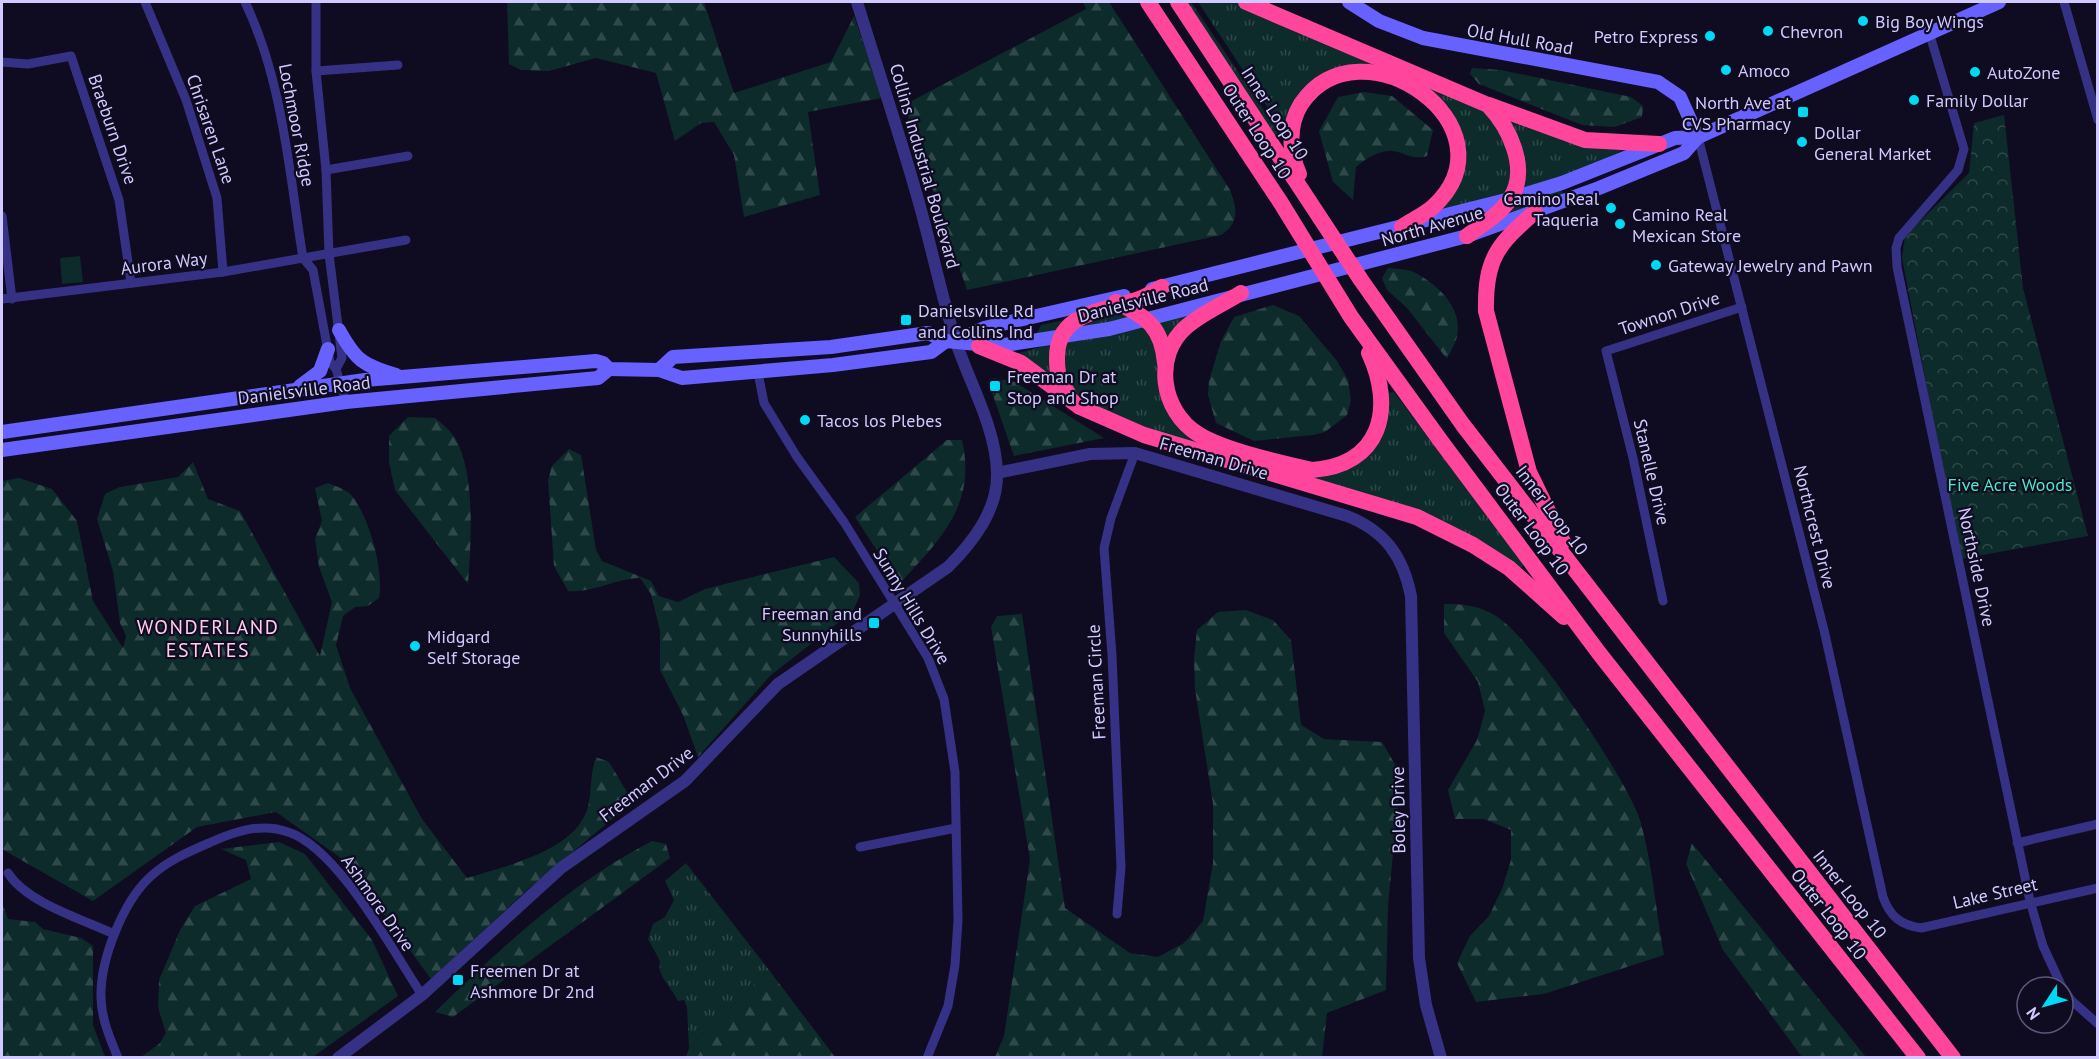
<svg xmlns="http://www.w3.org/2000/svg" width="2099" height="1059" viewBox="0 0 2099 1059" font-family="'PT Sans',sans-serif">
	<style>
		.grass { fill: url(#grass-tufts) }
		.forest { fill: url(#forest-firs) }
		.park { fill: url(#park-crowns) }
		.garden { fill: #0d2b2a }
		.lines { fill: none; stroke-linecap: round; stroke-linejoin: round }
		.minor { stroke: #353184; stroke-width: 9 }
		.tertiary { stroke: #353184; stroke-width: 12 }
		.secondary { stroke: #6761ff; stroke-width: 14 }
		.motorway { stroke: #ff459c; stroke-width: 16 }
		.poi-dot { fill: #00d9f5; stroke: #0f0b20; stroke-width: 2 }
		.labels { text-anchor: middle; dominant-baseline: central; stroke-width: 4.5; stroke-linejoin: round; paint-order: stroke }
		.poi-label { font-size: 18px; fill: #d1caff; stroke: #0f0b20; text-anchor: start }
		.street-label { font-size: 18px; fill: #d1caff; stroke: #0f0b20 }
		.park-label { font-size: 18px; fill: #4beac4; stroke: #0f0b20 }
		.neighbourhood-label { font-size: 20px; letter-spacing: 1.5px; fill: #ffccec; stroke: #0f0b20 }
	</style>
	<defs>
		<pattern id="grass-tufts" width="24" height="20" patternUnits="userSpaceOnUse" patternTransform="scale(1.5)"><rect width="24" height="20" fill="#0d2b2a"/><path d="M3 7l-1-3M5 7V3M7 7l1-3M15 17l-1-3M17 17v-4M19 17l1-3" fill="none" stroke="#2f484a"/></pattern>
		<pattern id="forest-firs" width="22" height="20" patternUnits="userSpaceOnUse" patternTransform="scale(1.5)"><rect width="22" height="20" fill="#0d2b2a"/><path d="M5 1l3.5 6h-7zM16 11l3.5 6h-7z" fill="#2f484a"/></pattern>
		<pattern id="park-crowns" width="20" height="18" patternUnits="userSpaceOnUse" patternTransform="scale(1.5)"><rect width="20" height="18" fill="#0d2b2a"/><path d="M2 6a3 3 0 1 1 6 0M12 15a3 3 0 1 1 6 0" fill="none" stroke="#2f484a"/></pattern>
	</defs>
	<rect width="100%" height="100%" fill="#0f0b20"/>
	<g class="grass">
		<polygon points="1186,2 1191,2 1270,119 1274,117 1198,2 1238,2 1486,110 1514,158 1508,193 1433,213 1463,169 1465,158 1461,131 1449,107 1433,93 1339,69 1286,135 1277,138"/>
		<polygon points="1505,117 1621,149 1621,151 1578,172 1517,192"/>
		<polygon points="1561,189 1563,194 1513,215 1503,213 1511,205"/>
		<polygon points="1204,309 1169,344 1155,322"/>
		<polygon points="1114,311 1130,317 1075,330"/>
		<polygon points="1065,320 1059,332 1037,333 1041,325"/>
		<polygon points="1145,325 1151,330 1178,421 1292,470 1357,460 1387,393 1394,392 1524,565 1520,570 1492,551 1146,430 1093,408 1066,385 1063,343"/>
		<polygon points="1051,344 1057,380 1015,354"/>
		<path d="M686,863L769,970L689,1048L687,1007L684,1000L678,1001C672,988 656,975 660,961L648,939L653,924L665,917L674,900L665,881Z"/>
	</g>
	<g class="forest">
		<polygon points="507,2 704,2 734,93 831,62 854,16 882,98 808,112 820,195 744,217 734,155 714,122 701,123 675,141 656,73 596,58 549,71 521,70 509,64"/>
		<path d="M1083,2H1109L1230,190C1237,208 1240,223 1221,235L967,290L904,105L1086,9Z"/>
		<polygon points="1472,68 1501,70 1631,97 1643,106 1642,117 1615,127 1582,125 1479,84 1470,74"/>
		<path d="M1364,92L1392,96L1433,130L1427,156C1409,161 1405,151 1390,151C1378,151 1365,159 1356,167L1353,200L1333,182L1319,131L1338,97Z"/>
		<path d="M1388,268C1397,269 1409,269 1416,273C1440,287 1463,308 1457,337C1455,344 1450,352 1447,359L1407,308L1387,290L1382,278Z"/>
		<polygon points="1273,305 1299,316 1337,361 1348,380 1351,401 1347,415 1325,432 1313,435 1254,441 1216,423 1208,395 1209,381 1221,341 1234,317"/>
		<polygon points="993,378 1015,382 1104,438 1014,456 991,390"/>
		<path d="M408,417L435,418C442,424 450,430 455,438C476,474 471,543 468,584L395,490L389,462V436Z"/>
		<path d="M947,440H962C977,505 940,540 899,584L855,517Z"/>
		<path d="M569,449L581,455L596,550L602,561L651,581L659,596L678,602L705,589L834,557L859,583L860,595L853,611L771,675L698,757L683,715L660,670V631L651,594L640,578C613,579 594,593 568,591L554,566L548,480L552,466Z"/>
		<path d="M193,462L208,499L240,511L320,656L332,602L319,567L315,539L322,521L315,488L328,483C335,486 348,490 352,496C370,519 384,570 379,598L368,606L355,607L343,616L336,645L350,688L422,819L467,878C505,866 576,851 588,807C592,790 590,773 596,757L609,762L633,802L528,889L431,979L345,861L276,812L197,827L93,901L2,849V481L19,478L52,489L77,521L93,601L123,648L126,636L120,623L113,571L97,519L105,494L120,487L178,477Z"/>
		<path d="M1444,604C1463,604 1478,605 1496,616C1531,637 1627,779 1640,820C1652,861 1656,912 1664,955L1544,994L1476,1002L1457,963L1470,936L1489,916L1502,889L1511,860V830L1484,819H1455L1448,790L1477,740L1485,711L1478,682L1444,633Z"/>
		<polygon points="1246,610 1273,620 1291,640 1301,725 1324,739 1382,742 1396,766 1399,794 1388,905 1386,990 1327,1013 1322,1057 995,1057 1004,1036 1030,859 991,627 997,616 1022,614 1065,908 1130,953 1158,957 1184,943 1203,921 1213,863 1213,804 1195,689 1194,659 1197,630 1218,612"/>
		<path d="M652,841L666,844L670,858L453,1017L435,1012C502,947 569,884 652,841Z"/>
		<polygon points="279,842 305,854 372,940 398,996 313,1057 141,1057 159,1044 166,1033 158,1007 159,980 180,930 195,906 251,879 246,860 221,849"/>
		<polygon points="1692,843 1866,1057 1802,1057 1723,950 1686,864"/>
		<polygon points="2,903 8,919 35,922 43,929 81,938 93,946 93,1025 105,1057 2,1057"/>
		<polygon points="769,970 835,1057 686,1057 689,1048"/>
	</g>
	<polygon class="park" points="2004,115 2023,288 2088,536 1960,559 1902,258 1905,236 1969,173 1974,123"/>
	<polygon class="garden" points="80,256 83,282 62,284 60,258"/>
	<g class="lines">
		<g class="minor">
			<polyline points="145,2 186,100 217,198 223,272"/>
			<path d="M245,2C283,81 289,172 303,258L313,270L330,362L336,369L346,402"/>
			<polyline points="316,2 316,71 326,170 329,254 342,358 336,369"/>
			<polyline points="2064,2 2098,120"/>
			<polyline points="1929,32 1964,149 1958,170 1899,238 1896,248 1897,267 2030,901 2043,946 2062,987"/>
			<polyline points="2,62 28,64 71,56 119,200 131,283"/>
			<polyline points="316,71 398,65"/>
			<path d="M1698,137L1824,630L1883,897C1890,916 1900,925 1921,928L2098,888"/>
			<polyline points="326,170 408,156"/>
			<polyline points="2,216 12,299"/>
			<polyline points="2,299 223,272 406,240"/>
			<polyline points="758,373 764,403 797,457 844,522 928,658 944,699 955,772 958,920 955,965 948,1006 927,1058"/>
			<polyline points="1663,601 1633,458 1606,351 1742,307"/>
			<polyline points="2017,843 2098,824"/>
			<polyline points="860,847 956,828"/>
			<path d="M8,873C27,903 82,919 114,934"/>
			<polyline points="1117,914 1121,867 1112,655 1104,548 1111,518 1135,453"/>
			<polyline points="2063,988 2071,1000 2098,1024"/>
			<path d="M118,1058C110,1038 101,1018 101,997C100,960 123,902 150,877C167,861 188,852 209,843C233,832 261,822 288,832C338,848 392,950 422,995"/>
		</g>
		<g class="tertiary">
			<path d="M997,473L1090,454L1135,453L1347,516C1385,531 1403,556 1411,596L1419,958L1426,1005L1441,1058"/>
			<path d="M338,1058L422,995L561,868L685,781L778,684L948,567C973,542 998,510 997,473C996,428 970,384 956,342C940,292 930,239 915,189C897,126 876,64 857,2"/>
		</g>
		<g class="secondary">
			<polyline points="1349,2 1379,21 1423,38 1658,82 1680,97 1698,137"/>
			<polyline points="1152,289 1510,199 1562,183 1675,138 1698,137"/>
			<path d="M339,330C356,361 363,365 396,375"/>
			<polyline points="956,341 984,328 1124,296"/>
			<polyline points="659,370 673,357 831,347 928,333 946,341 998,346 1109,329 1467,236 1599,188 1684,153 1698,137 1999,2"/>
			<polyline points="300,386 320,371 328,349"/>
			<polyline points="2,432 365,380 596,361 603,363 609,369 659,370 682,378 833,365 931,352 946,341"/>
			<polyline points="2,450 346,402 598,378 609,369"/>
		</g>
		<g class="motorway">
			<polyline points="1148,2 1281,203 1351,317 1440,440 1599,653 1918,1058"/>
			<polyline points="1178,2 1361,280 1463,425 1953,1058"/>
			<path d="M1246,2L1488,105C1509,127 1530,169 1510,199C1500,214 1482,225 1467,236"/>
			<polyline points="1489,105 1585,140 1659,144"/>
			<path d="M1299,174C1289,152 1288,125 1301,104C1360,16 1520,127 1433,207C1424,215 1412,220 1402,227"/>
			<path d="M1535,212C1497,245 1485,259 1486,311L1529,472L1563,542"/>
			<path d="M1241,293C1223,304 1202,313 1186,327C1153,356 1161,411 1198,434C1223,450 1281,463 1312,470C1381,465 1395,409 1369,353"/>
			<path d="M1116,302C1147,317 1162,327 1165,363"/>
			<polyline points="979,346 1021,363 1080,407 1144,435 1417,517 1473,545 1509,568 1564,617"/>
			<path d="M1068,393C1059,382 1057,373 1057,359C1056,309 1108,312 1142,298C1149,295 1155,291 1162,287"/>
		</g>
	</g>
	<g class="poi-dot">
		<circle cx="1863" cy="21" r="6"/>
		<circle cx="1768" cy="31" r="6"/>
		<circle cx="1710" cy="36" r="6"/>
		<circle cx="1726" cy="70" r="6"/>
		<circle cx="1975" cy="72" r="6"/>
		<circle cx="1914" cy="100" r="6"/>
		<rect x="1797" y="106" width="12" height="12" rx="3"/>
		<circle cx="1802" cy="142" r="6"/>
		<circle cx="1611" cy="208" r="6"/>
		<circle cx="1620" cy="224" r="6"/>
		<circle cx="1656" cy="265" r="6"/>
		<rect x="900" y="314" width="12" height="12" rx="3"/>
		<rect x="989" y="380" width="12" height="12" rx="3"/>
		<circle cx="805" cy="420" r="6"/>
		<rect x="868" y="617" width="12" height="12" rx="3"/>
		<circle cx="415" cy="646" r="6"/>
		<rect x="452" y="974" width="12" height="12" rx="3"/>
	</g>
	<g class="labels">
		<g class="poi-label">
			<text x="1875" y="21">Big Boy Wings</text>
			<text x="1780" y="31">Chevron</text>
			<text x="1698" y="36" text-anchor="end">Petro Express</text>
			<text x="1738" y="70">Amoco</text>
			<text x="1987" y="72">AutoZone</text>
			<text x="1926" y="100">Family Dollar</text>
			<text x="1791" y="102" text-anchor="end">North Ave at<tspan x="1791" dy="21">CVS Pharmacy</tspan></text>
			<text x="1814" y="132">Dollar<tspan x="1814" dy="21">General Market</tspan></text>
			<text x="1599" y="198" text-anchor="end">Camino Real<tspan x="1599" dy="21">Taqueria</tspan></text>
			<text x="1632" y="214">Camino Real<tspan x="1632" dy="21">Mexican Store</tspan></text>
			<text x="1668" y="265">Gateway Jewelry and Pawn</text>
			<text x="918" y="310">Danielsville Rd<tspan x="918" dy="21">and Collins Ind</tspan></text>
			<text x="1007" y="376">Freeman Dr at<tspan x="1007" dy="21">Stop and Shop</tspan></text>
			<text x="817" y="420">Tacos los Plebes</text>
			<text x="862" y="613" text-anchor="end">Freeman and<tspan x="862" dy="21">Sunnyhills</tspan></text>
			<text x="427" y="636">Midgard<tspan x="427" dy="21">Self Storage</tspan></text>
			<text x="470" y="970">Freemen Dr at<tspan x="470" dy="21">Ashmore Dr 2nd</tspan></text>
		</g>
		<g class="street-label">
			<text transform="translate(1520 39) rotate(10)">Old Hull Road</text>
			<text transform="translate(1275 113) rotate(57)">Inner Loop 10</text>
			<text transform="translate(297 125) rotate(79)">Lochmoor Ridge</text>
			<text transform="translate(113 129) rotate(71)">Braeburn Drive</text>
			<text transform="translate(211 129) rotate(71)">Chrisaren Lane</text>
			<text transform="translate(1257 131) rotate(57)">Outer Loop 10</text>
			<text transform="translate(925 166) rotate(74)">Collins Industrial Boulevard</text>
			<text transform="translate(1432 226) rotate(-16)">North Avenue</text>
			<text transform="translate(164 263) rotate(-7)">Aurora Way</text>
			<text transform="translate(1143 300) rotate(-14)">Danielsville Road</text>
			<text transform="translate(1669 313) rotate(-18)">Townon Drive</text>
			<text transform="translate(304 390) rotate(-7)">Danielsville Road</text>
			<text transform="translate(1214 458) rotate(16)">Freeman Drive</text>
			<text transform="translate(1652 472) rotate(77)">Stanelle Drive</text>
			<text transform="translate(1552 510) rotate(53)">Inner Loop 10</text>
			<text transform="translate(1815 527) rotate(76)">Northcrest Drive</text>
			<text transform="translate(1532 529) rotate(53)">Outer Loop 10</text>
			<text transform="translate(1977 567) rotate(78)">Northside Drive</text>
			<text transform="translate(912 606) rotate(59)">Sunny Hills Drive</text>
			<text transform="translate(1096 682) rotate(-93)">Freeman Circle</text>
			<text transform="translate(646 784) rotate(-37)">Freeman Drive</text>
			<text transform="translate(1398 810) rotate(-91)">Boley Drive</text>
			<text transform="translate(1995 893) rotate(-13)">Lake Street</text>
			<text transform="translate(1850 894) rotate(52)">Inner Loop 10</text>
			<text transform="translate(378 903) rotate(55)">Ashmore Drive</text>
			<text transform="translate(1829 914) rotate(52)">Outer Loop 10</text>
		</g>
		<g class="park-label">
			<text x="2010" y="484">Five Acre Woods</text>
		</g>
		<g class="neighbourhood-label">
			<text x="208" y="627">WONDERLAND<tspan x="208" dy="23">ESTATES</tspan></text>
		</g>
	</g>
	<rect width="2099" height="1059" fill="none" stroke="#d1caff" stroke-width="6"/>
	<g transform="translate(2045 1005) rotate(234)"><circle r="28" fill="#0f0b20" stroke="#5d5779" stroke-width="1.5"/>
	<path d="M0-4.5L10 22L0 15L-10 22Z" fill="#00d9f5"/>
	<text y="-9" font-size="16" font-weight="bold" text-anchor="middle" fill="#d1caff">N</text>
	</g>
</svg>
